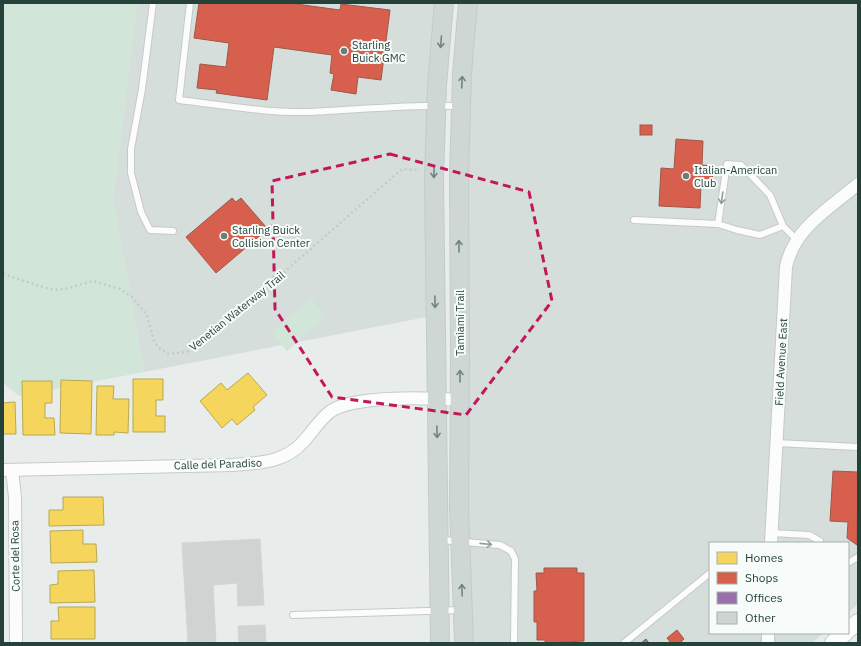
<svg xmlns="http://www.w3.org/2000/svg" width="861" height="646" viewBox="0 0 861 646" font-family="'IBM Plex Sans',sans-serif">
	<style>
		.built { fill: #d6dedb }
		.green { fill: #d1e6d8 }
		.homes { fill: #f6d55c; stroke: #b7a952 }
		.shops { fill: #d6604d; stroke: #a15747 }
		.offices { fill: #9970ab; stroke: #766289 }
		.building { fill: #cfd4d2; stroke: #d1d6d4 }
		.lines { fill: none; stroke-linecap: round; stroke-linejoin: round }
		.lane-casing { stroke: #c5cac8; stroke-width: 8 }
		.street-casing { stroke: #c5cac8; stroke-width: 14 }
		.secondary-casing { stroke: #c3cbc8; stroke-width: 18 }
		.primary-casing { stroke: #c3ccc9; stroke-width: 20 }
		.path { stroke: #c3ccca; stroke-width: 2.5; stroke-dasharray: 2 3; stroke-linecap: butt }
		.lane { stroke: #fcfcfc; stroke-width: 6 }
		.street { stroke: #fcfcfc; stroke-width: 12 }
		.secondary { stroke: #fcfcfc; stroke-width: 16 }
		.primary { stroke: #cfd7d5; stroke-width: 18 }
		.oneway { stroke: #718580 }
		.oneway2 { stroke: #909f9b }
		.marked { fill: none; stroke: #c2185b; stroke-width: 3; stroke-dasharray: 8 5; stroke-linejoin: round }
		.poi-dot { fill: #697e78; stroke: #f7fbf9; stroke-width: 1.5 }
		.labels { text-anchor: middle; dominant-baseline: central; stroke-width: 4; stroke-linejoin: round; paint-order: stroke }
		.poi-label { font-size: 11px; fill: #24423a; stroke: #f7fbf9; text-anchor: start }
		.street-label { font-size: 11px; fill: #24423a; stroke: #f7fbf9 }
	</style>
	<rect width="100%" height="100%" fill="#e8edeb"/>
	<g class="built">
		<polygon points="137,3 436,3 427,317 144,372 113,199"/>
		<polygon points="476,3 858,3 858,604 848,613 848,543 710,543 710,633 824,633 812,643 472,643 467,507 467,177 470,72"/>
	</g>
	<g class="green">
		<polygon points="3,3 137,3 113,199 144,372 19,396 3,383"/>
		<polygon points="311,298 326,317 287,351 271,332"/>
	</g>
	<g class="homes">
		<polygon points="248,373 267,395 253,407 255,410 237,425 232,419 222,428 200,401 221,383 227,390"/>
		<polygon points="133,379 163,379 163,400 156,400 156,416 165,416 165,432 133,432"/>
		<polygon points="61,380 92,381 91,434 60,433"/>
		<polygon points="22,381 52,381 52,403 45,403 45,418 54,418 55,435 23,435"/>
		<polygon points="97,386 114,386 113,399 129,399 128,433 114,432 114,435 96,435"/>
		<polygon points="15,402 16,434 3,434 3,403"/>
		<polygon points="63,497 103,497 104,525 49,526 49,510 63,510"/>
		<polygon points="83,530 83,544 96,544 97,562 51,563 50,531"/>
		<polygon points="94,570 95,602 50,603 50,585 58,584 58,571"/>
		<polygon points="58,607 95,607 95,639 51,639 51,621 59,621"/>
	</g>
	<g class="shops">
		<polygon points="199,3 289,3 340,10 341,4 390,10 381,80 358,77 356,94 331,90 334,74 330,73 332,55 274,47 267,100 216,93 217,90 197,88 200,64 226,67 229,43 194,38"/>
		<rect x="640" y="125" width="12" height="10"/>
		<polygon points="676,139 703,141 702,165 713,166 712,184 701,184 700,208 659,206 661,168 674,169"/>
		<polygon points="232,198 236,202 241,198 266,227 260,231 262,234 216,273 186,237"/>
		<polygon points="833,471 858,472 857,545 847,538 848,522 830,521"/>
		<polygon points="544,568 577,568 577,573 584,573 584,641 545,643 545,640 537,640 537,622 534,622 534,591 537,591 536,573 544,573"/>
		<polygon points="677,630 684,639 680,643 671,643 667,638"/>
	</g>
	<polygon class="offices" points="646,639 649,643 641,643"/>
	<g class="building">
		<polygon points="260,539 264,605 238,606 237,583 213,585 216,643 188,643 182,543"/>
		<polygon points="265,625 266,643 239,643 238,626"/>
	</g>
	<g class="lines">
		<g class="lane-casing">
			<g id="lane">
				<polyline points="153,3 142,89 131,149 131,173 141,212 150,230 173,231"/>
				<path d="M190,3L179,100C222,105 266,113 309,112C359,110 409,104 459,106"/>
				<polyline points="634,220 718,224"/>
				<polyline points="783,226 760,235 737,230 718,224 727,164 741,165 770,195 783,226 796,239"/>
				<polyline points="776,443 858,447"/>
				<polyline points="771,533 809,535 820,541 819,543"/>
				<polyline points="441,540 500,545 511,551 515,559 514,643"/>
				<polyline points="848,563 858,557"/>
				<polyline points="293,615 461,610"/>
				<polyline points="624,643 710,573"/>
			</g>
		</g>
		<g class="street-casing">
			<g id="street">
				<path d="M3,470L232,465C259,463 285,463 304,441C313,431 320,419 331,411C355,395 430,398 460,400"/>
				<polyline points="12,470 15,497 16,643"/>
				<path d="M771,543L786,267C794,228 830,208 858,184"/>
				<polyline points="768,643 768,633"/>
			</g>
		</g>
		<g class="secondary-casing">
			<g id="secondary">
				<polyline points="848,630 858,622"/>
				<polyline points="833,643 845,633"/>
			</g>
		</g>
		<g class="primary-casing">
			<g id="primary">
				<polyline points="440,643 434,179 437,86 444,3"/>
				<polyline points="464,643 459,508 460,348 459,177 462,73 468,3"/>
			</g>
		</g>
		<polyline class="path" points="3,274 46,288 58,290 68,288 93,281 120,289 132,297 147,315 154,341 158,347 168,354 187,352 283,273 402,169 420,170"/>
		<use href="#lane" class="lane"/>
		<use href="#street" class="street"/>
		<use href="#secondary" class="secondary"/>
		<use href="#primary" class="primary"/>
	</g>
	<defs><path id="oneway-shaft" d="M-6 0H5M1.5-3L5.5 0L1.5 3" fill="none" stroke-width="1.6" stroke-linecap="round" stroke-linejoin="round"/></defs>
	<g class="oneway">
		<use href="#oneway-shaft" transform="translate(441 42) rotate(94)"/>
		<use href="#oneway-shaft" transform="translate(462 82) rotate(-87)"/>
		<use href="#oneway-shaft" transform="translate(434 172) rotate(91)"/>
		<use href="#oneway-shaft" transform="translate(459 246) rotate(-91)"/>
		<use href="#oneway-shaft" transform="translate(435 302) rotate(89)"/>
		<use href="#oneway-shaft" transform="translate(460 376) rotate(-90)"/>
		<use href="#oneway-shaft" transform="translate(437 432) rotate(89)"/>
		<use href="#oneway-shaft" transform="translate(462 590) rotate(-92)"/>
	</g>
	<g class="oneway2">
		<use href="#oneway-shaft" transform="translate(722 198) rotate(98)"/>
		<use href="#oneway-shaft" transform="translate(486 544) rotate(6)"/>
	</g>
	<path class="marked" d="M390,154L529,192L552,301L466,415L332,397L275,309L272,181Z"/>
	<g class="poi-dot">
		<circle cx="344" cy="51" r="4"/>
		<circle cx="686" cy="176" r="4"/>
		<circle cx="224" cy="236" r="4"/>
	</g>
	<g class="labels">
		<g class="poi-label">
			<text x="352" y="45">Starling<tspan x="352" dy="13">Buick GMC</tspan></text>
			<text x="694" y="170">Italian-American<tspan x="694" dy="13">Club</tspan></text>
			<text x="232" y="230">Starling Buick<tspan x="232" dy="13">Collision Center</tspan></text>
		</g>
		<g class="street-label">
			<text transform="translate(237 311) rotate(-39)">Venetian Waterway Trail</text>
			<text transform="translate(460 323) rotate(-90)">Tamiami Trail</text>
			<text transform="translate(781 362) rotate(-87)">Field Avenue East</text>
			<text transform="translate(218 464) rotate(-2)">Calle del Paradiso</text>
			<text transform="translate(15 556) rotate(-91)">Corte del Rosa</text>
		</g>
	</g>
	<rect width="861" height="646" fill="none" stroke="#24423a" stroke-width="8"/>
	<rect x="709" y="542" width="140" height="92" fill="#f7fbf9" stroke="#a3b1ad"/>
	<rect x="717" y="552" width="20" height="12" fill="#f6d55c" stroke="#a3b1ad"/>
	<text x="745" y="562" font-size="12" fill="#24423a">Homes</text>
	<rect x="717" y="572" width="20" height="12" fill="#d6604d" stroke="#a3b1ad"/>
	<text x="745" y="582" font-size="12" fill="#24423a">Shops</text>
	<rect x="717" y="592" width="20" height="12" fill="#9970ab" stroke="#a3b1ad"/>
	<text x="745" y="602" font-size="12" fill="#24423a">Offices</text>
	<rect x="717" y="612" width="20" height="12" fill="#cfd4d2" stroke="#a3b1ad"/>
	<text x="745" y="622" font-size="12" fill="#24423a">Other</text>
</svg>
